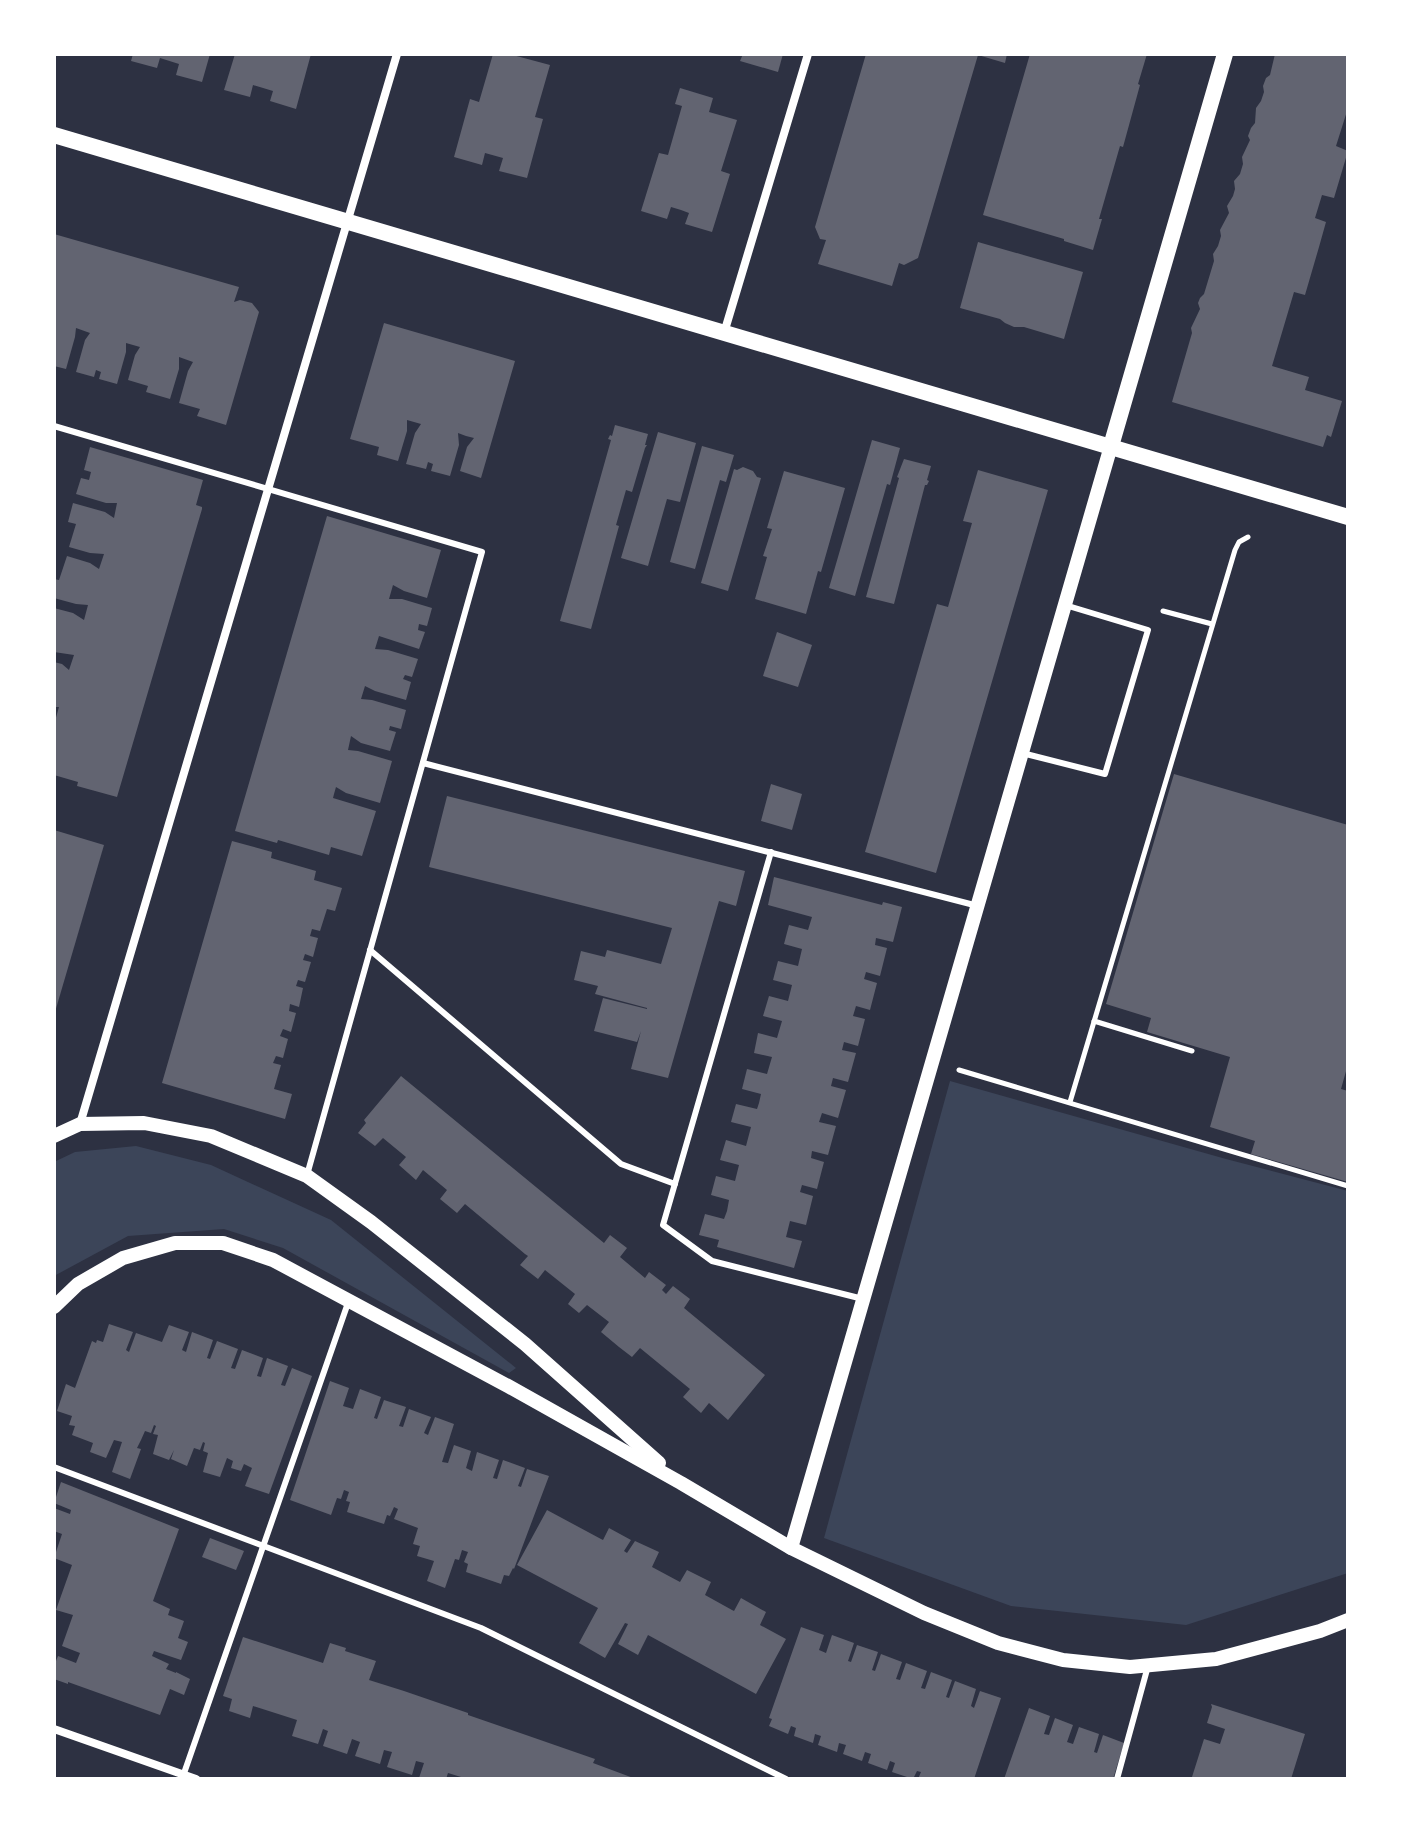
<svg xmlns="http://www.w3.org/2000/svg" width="1402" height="1833" viewBox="0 0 1402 1833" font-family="'Varela Round',sans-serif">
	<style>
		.green { fill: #3c4559 }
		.building { fill: #626471 }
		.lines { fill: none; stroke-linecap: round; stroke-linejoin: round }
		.path { stroke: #fff; stroke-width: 5 }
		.service { stroke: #fff; stroke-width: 6 }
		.minor { stroke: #fff; stroke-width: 8 }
		.tertiary { stroke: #fff; stroke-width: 14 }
		.secondary { stroke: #fff; stroke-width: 16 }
	</style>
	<rect width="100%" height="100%" fill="#2d3142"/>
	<g class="green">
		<polygon points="950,1081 1226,1159 1348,1191 1348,1573 1186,1625 1011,1606 824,1538"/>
		<polygon points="136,1146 211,1165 331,1220 516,1368 509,1373 283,1248 224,1229 128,1236 54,1276 54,1162 75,1152"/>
	</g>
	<g class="building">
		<polygon points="133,54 210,54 202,82 176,75 179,64 160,58 157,68 131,61"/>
		<polygon points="235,54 311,54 296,109 270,101 273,91 253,85 250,97 224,90"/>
		<polygon points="493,54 509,54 550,65 535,117 543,119 527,178 499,171 503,158 485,153 482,165 454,157 470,99 479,102"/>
		<polygon points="743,54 783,54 778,72 740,61"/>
		<polygon points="866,54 1007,54 1005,63 978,55 918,258 904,265 899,263 892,286 818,264 826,240 820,239 815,227"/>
		<polygon points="1030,54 1147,54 1138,84 1140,85 1123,147 1120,146 1099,219 1102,219 1093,250 1064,241 1064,239 983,215"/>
		<polygon points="1275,54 1348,54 1348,108 1336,146 1348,151 1334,198 1322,195 1315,218 1326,222 1319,247 1305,295 1294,292 1272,366 1309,377 1305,390 1342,401 1331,437 1327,435 1323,447 1172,402 1192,333 1191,328 1200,309 1198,303 1200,298 1204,294 1214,261 1213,254 1218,246 1221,236 1220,230 1229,213 1227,206 1233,196 1235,189 1234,181 1240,174 1243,164 1242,157 1250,140 1248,136 1251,128 1255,123 1256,108 1261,101 1264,92 1263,86 1266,78 1270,75"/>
		<polygon points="680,88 713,98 709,112 737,120 721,171 730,174 712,232 685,224 689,213 681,210 671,207 667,219 641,211 659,153 668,155 682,106 675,104"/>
		<polygon points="54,234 239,287 234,302 240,300 252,303 259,312 226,425 197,416 200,409 179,403 188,371 193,362 179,357 179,369 170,399 146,392 148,386 128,380 135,355 140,347 126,343 126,352 117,384 99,379 101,372 96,370 94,377 76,372 85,340 90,333 76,328 75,337 66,369 54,366"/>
		<polygon points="978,242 1083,272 1064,339 1024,327 1014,327 1005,323 1000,319 960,308"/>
		<polygon points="384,323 515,361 481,478 460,471 467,447 474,438 466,436 458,433 459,445 450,476 431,471 433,464 428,462 426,469 406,464 415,433 421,424 407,420 407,431 398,461 377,455 379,447 350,439"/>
		<polygon points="615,425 648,434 645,445 647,445 645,448 632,492 626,490 616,525 619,526 591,629 560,621 611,440 608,439 610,435 612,436"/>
		<polygon points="658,432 696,443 680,502 667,499 648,566 621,558"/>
		<polygon points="872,440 900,448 890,485 887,484 855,596 829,588"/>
		<polygon points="702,446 734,455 726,482 720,480 695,569 670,562"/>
		<polygon points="90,447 203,480 196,505 202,507 202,509 117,797 77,786 78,782 54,775 54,719 55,721 59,707 54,707 54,662 62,664 69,670 74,655 54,652 54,608 73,613 84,620 88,605 76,604 54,598 54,579 59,580 67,556 90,563 99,569 104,554 90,553 69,547 76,524 68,522 73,503 105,512 114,518 117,503 106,503 76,494 81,478 89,480 91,472 84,470"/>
		<polygon points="904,459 931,466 927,480 929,481 927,485 925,485 894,604 866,597 899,478 897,477"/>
		<polygon points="743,467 753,471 757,477 761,478 728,591 701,583 734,469 737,470"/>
		<polygon points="978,470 1048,490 936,873 865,852 937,604 948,607 972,523 963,521"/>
		<polygon points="784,471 845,488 821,572 818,571 806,614 755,599 767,557 763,556 772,529 767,528"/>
		<polygon points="327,516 441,550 427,598 404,591 393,585 389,599 402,599 432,608 427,626 419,624 418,630 425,632 419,649 379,636 375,649 388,650 418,659 412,677 405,675 403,679 411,682 406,700 375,691 365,686 361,699 372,700 406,710 401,729 390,726 389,730 396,732 390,751 361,743 351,736 348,750 358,751 392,761 380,803 346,793 336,787 334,794 333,798 376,811 362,856 331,847 329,855 278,840 277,843 235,831"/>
		<polygon points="777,632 812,645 798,687 763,676"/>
		<polygon points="1174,774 1348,825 1348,1064 1341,1089 1348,1091 1348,1182 1251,1154 1255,1141 1210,1127 1230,1057 1147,1032 1151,1018 1106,1004"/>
		<polygon points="771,784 802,794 792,830 761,821"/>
		<polygon points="447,796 745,871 736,906 719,901 668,1078 631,1069 641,1031 637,1042 594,1031 603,998 647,1009 647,1008 595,994 598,986 574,980 581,951 605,957 607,950 661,964 672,928 429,867"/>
		<polygon points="54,830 104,845 55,1012 54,1011"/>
		<polygon points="232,841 272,852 271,858 316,871 314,880 342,888 335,911 327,909 320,931 312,929 310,936 318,938 313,957 305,954 303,960 311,962 305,982 298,980 296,986 303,988 299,1007 290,1004 289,1011 296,1013 291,1032 283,1029 280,1036 288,1039 283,1058 276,1056 273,1063 281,1065 274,1089 292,1094 285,1119 162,1083"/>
		<polygon points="774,877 882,905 883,902 902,907 893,942 876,938 875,945 887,948 880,976 866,972 864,979 877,983 870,1010 856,1006 853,1016 865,1019 858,1046 844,1042 842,1050 856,1053 848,1082 833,1078 831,1086 846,1090 838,1118 822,1113 819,1122 836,1126 828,1155 812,1151 811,1158 824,1162 817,1189 802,1185 800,1192 813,1196 806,1225 790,1221 786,1237 802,1241 794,1268 717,1247 719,1240 699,1235 705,1214 724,1219 727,1211 729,1200 711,1195 716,1176 735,1181 739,1165 720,1160 726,1140 746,1146 751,1127 731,1122 736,1104 757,1109 759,1103 761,1094 742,1089 747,1069 767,1074 772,1057 754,1053 758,1033 777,1038 782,1021 763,1016 769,996 788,1001 792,985 773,980 778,961 798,966 802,949 784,944 789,925 808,930 812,917 768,905"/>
		<polygon points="401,1076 604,1243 610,1235 627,1248 620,1257 645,1278 649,1272 666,1285 662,1290 666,1294 673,1286 690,1299 684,1308 765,1375 728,1420 709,1403 701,1413 683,1397 690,1389 640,1348 632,1357 619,1347 601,1332 609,1322 587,1305 579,1313 568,1304 575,1294 545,1270 538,1279 520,1265 528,1256 525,1254 465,1204 457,1213 440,1199 447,1190 423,1170 416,1180 399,1165 406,1157 383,1138 375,1146 358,1133 366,1123 364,1120"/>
		<polygon points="109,1324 133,1332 126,1350 129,1352 136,1333 162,1342 169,1325 189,1332 182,1350 186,1352 192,1332 213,1340 207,1358 210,1359 217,1341 238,1349 231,1368 235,1369 242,1350 263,1358 257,1376 261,1377 267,1358 288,1366 281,1385 285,1386 292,1368 312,1376 269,1494 245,1486 252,1468 244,1464 241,1471 231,1468 233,1461 227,1458 220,1477 203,1472 208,1453 203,1451 205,1443 203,1442 200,1450 194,1448 187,1466 171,1459 174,1450 169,1460 153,1454 158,1435 153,1434 156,1426 154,1425 151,1433 145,1431 141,1440 137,1448 141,1449 130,1479 112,1472 122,1442 114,1440 106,1458 90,1452 93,1443 72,1435 75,1426 69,1425 72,1416 57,1411 66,1384 75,1388 92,1341 96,1343 97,1340 103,1342"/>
		<polygon points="330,1381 349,1388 343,1406 353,1409 360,1389 381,1397 374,1418 377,1419 384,1400 406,1407 399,1426 403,1427 409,1409 431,1417 424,1433 428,1435 435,1417 454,1424 442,1462 448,1463 454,1445 471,1451 466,1468 472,1471 477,1452 499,1460 493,1478 497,1479 503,1460 525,1468 518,1486 521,1487 527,1469 549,1476 514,1569 513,1568 509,1576 504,1575 501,1584 466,1572 468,1564 464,1562 468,1552 462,1550 459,1560 455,1559 445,1588 427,1581 434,1561 417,1556 420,1546 413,1544 418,1528 394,1519 398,1509 394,1507 390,1516 387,1515 384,1524 347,1512 350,1502 346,1501 349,1492 344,1490 341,1499 337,1498 331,1515 290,1500"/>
		<polygon points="61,1482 179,1529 153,1601 170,1609 168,1615 184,1621 178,1638 188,1642 181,1660 154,1651 152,1656 169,1664 166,1669 176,1673 176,1672 190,1679 184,1695 170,1689 160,1715 68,1682 68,1684 54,1679 54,1666 58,1656 76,1663 80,1653 62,1646 73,1615 56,1610 72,1565 54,1558 62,1534 54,1531 54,1508 70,1514 71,1510 54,1503"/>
		<polygon points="547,1510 601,1539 603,1540 609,1528 631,1540 624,1551 627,1553 635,1541 659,1552 652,1567 680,1582 687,1570 711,1582 705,1595 732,1610 734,1611 741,1598 766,1612 760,1625 786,1639 756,1694 648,1635 638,1655 618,1644 628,1624 625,1623 605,1658 579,1643 598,1608 517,1565"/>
		<polygon points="210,1538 244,1551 236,1570 202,1557"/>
		<polygon points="801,1627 824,1635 819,1650 826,1653 832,1635 854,1643 848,1661 851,1662 857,1645 878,1652 872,1670 875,1671 881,1654 902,1662 896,1679 900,1680 906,1663 927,1671 921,1688 925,1689 931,1672 952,1680 946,1697 949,1698 955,1681 976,1689 971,1706 974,1708 980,1691 1001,1698 974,1779 918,1779 921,1772 917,1771 913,1779 892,1772 895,1763 890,1761 887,1770 868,1763 871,1754 865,1752 862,1761 843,1754 846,1745 839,1743 837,1752 818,1745 821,1736 815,1734 813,1743 794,1736 796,1728 791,1726 788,1734 769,1726 772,1719 769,1718"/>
		<polygon points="243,1637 323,1663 330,1643 346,1648 345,1651 376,1661 369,1680 404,1691 468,1713 468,1715 595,1759 593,1763 636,1779 460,1779 461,1777 448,1773 446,1779 423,1779 419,1778 424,1763 416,1761 412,1775 387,1767 392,1752 384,1750 380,1764 355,1756 360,1742 352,1739 347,1754 323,1746 328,1731 323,1729 318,1744 292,1736 297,1720 253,1706 250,1718 229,1711 232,1699 223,1696"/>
		<polygon points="1211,1704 1305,1734 1291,1779 1197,1779 1192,1777 1204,1739 1220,1744 1225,1729 1207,1723 1212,1707"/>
		<polygon points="1029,1708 1050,1716 1044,1734 1049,1735 1055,1718 1073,1725 1067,1742 1073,1744 1079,1727 1099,1734 1094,1752 1097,1753 1103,1735 1124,1743 1113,1779 1004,1779"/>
	</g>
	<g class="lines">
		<g class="path">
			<polyline points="1163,611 1212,624"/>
			<polyline points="1094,1021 1192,1051"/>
			<polyline points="959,1070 1348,1186"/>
			<polyline points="1070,1102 1235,550 1239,542 1248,537"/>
		</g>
		<g class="service">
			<polyline points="54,426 482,552 307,1175"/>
			<polyline points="1022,753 1105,774 1148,630 1065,605"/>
			<polyline points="423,763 978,906"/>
			<polyline points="771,852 663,1225 712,1261 863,1299"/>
			<polyline points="370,950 621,1164 675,1184"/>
			<polyline points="54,1467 481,1628 786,1779"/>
			<polyline points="182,1779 349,1300"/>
			<polyline points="1117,1779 1148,1666"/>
		</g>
		<g class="minor">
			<polyline points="724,333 808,54"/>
			<polyline points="80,1124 397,54"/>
			<polyline points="54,1729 196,1779"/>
		</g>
		<g class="tertiary">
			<polyline points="54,1136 80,1124 144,1123 211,1136 307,1176 371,1222 525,1344 659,1463"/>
			<polyline points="54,1307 78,1284 123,1258 175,1243 223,1243 273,1260 508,1386 681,1483 791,1548 924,1613 998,1643 1063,1660 1130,1667 1216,1659 1320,1631 1348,1620"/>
			<polyline points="791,1548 1111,446"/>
		</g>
		<g class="secondary">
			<polyline points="54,135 1348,517"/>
			<polyline points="1111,446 1225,54"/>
		</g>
	</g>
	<rect width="1402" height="1833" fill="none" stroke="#ffffff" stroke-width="112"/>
</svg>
